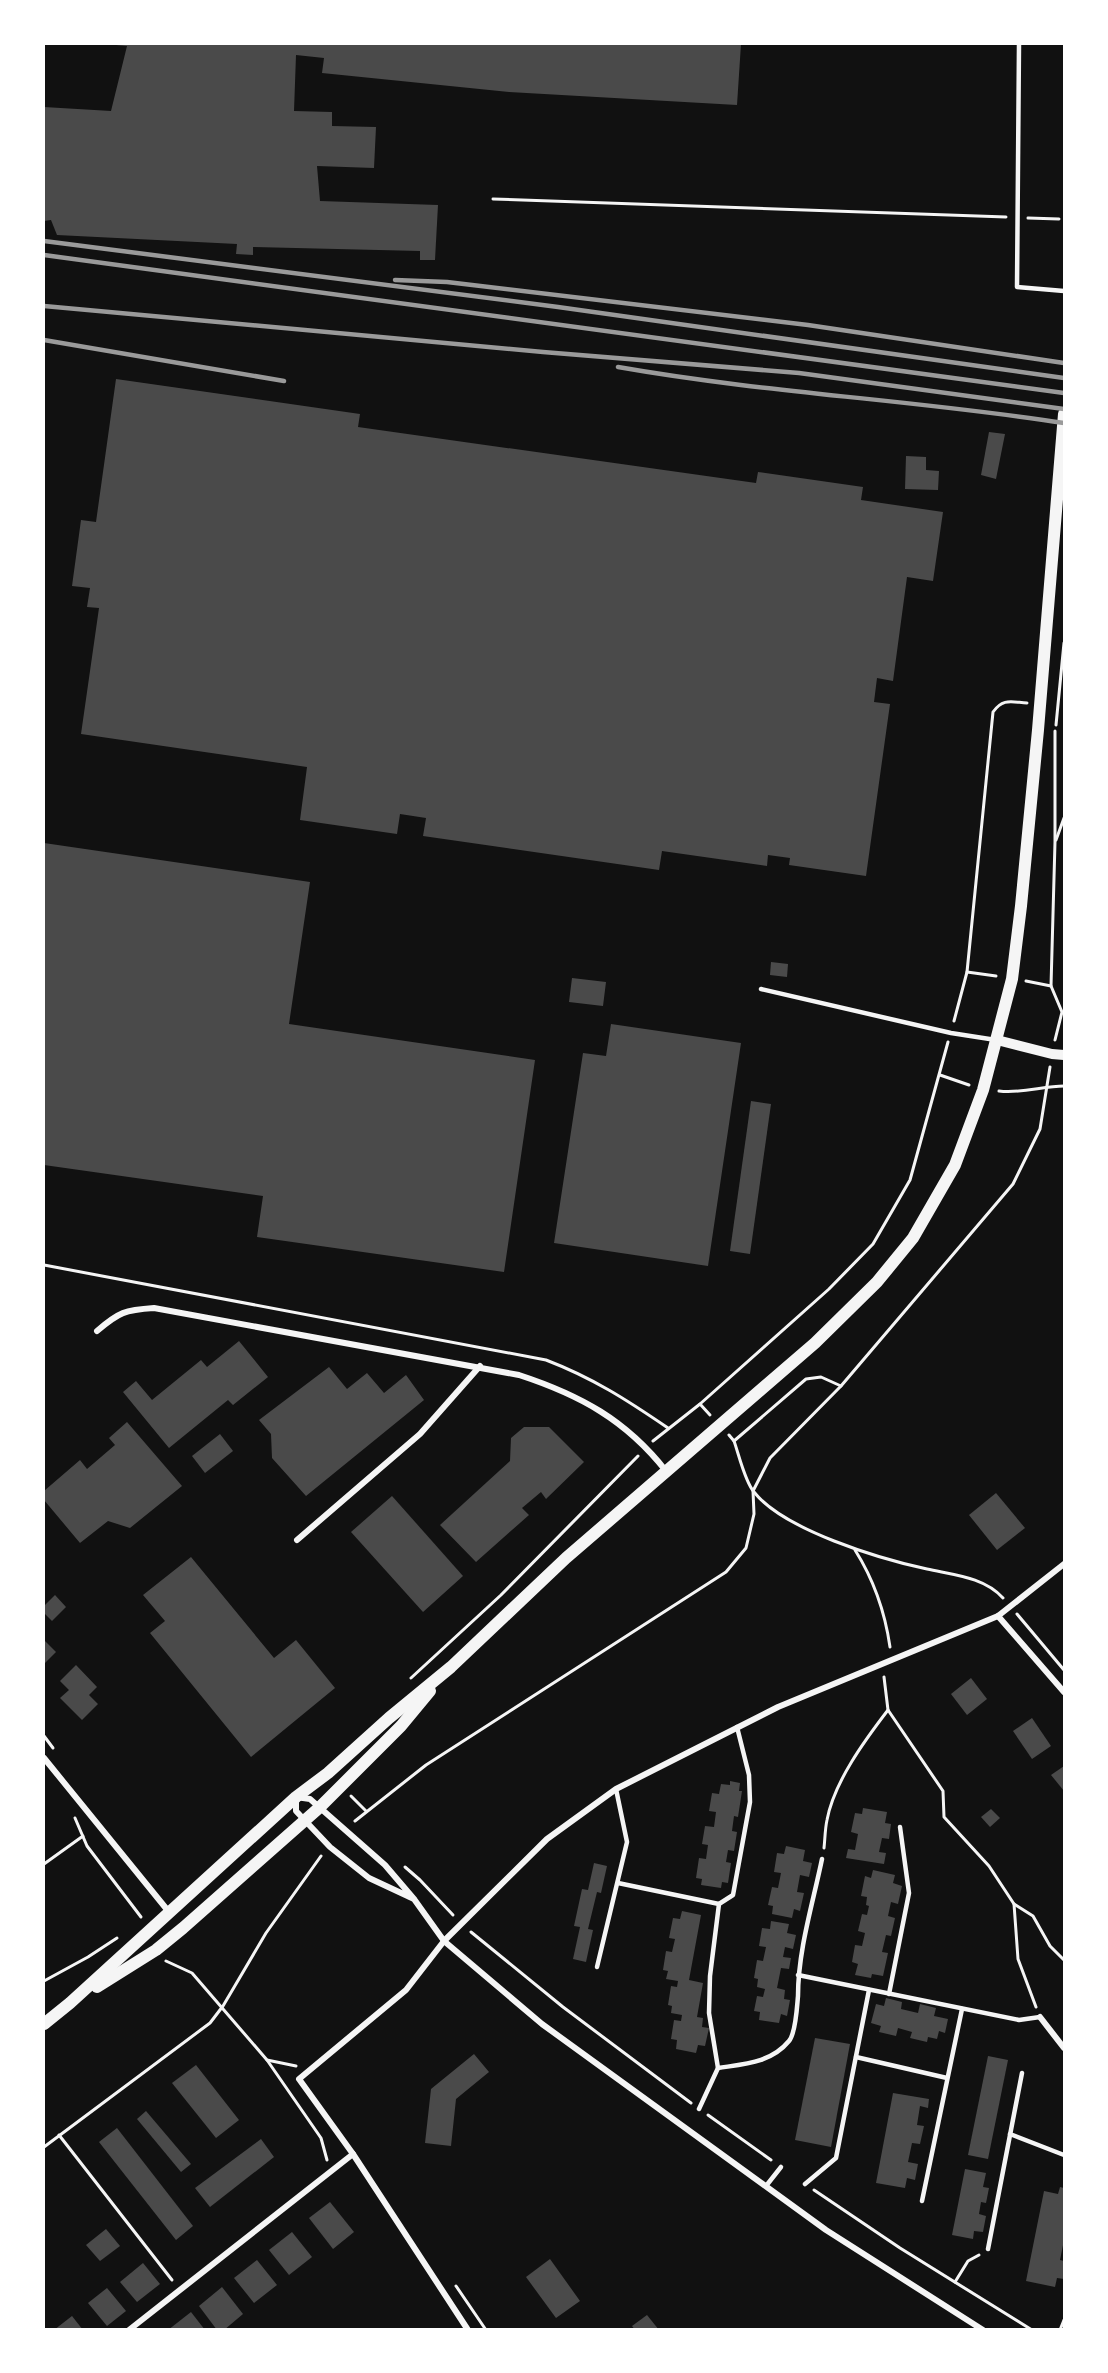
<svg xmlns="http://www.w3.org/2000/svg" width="1108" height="2373" viewBox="0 0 1108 2373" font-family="Raleway,sans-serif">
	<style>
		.building { fill: #4a4a4a }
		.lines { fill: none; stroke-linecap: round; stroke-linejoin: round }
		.path { stroke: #f5f5f5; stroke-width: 3 }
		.service { stroke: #f5f5f5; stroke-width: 4.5 }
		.minor { stroke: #f5f5f5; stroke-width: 6 }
		.tertiary { stroke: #f5f5f5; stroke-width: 10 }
		.secondary { stroke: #f5f5f5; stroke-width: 12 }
		.rail { stroke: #9a9a9a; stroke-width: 4.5 }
	</style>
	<rect width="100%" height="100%" fill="#111"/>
	<g class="building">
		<polygon points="116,44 741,44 737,105 509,92 322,73 324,58 296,55 294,111 332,112 332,126 376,127 374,168 317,166 320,201 438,205 435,260 420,260 420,251 253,247 253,255 236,254 237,244 57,235 51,220 44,221 44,107 111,111 127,46 116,45"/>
		<polygon points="116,379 360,414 358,427 756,483 758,472 863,487 861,500 943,512 933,581 907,577 893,681 877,678 874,702 890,704 866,876 789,865 790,858 768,855 767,866 662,851 659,870 423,836 426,818 400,814 397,834 300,820 307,767 81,734 99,608 87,607 90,588 72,586 81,520 96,522"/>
		<polygon points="989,432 1005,434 996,479 981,475"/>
		<polygon points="906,456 926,457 926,470 939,471 938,490 905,489"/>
		<polygon points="44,843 310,882 289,1024 535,1060 504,1272 257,1237 263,1196 44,1165"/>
		<polygon points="771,962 788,964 787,977 770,975"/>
		<polygon points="572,978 606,982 603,1006 569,1002"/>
		<polygon points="611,1024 741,1043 708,1266 554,1243 583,1053 606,1056"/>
		<polygon points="751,1101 771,1104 750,1254 730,1251"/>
		<polygon points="239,1341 268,1377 233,1405 228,1400 169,1448 123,1392 136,1381 152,1400 201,1360 207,1367"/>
		<polygon points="329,1367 347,1389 367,1373 384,1393 406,1375 424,1400 306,1496 272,1458 271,1434 259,1420"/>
		<polygon points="127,1422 182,1486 130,1528 108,1521 80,1543 44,1500 44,1491 80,1460 87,1469 115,1445 109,1438"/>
		<polygon points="524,1427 549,1427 584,1462 546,1499 541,1492 522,1508 529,1515 476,1562 440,1525 510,1461 511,1438"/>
		<polygon points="220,1434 233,1451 205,1473 192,1456"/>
		<polygon points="996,1493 1025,1528 997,1550 969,1515"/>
		<polygon points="392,1496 463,1576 423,1612 351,1532"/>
		<polygon points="191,1557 274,1658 296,1640 335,1688 251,1757 150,1633 165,1621 143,1595"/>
		<polygon points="55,1595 66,1607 52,1621 44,1613 44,1606"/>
		<polygon points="44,1640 56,1652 44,1664"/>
		<polygon points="76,1665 97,1687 89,1695 98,1704 82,1720 60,1698 69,1690 60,1681"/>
		<polygon points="971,1678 987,1699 967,1715 951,1694"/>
		<polygon points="1032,1718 1051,1746 1032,1759 1013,1731"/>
		<polygon points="1064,1766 1064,1791 1051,1775"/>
		<polygon points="730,1781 740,1783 739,1791 742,1791 738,1817 734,1816 732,1831 737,1832 734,1851 728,1850 726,1862 731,1863 728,1883 722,1882 721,1888 701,1885 702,1879 696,1878 699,1858 706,1859 708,1845 702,1844 705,1826 714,1827 716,1812 709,1811 712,1793 719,1794 721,1784 730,1785"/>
		<polygon points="863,1808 887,1812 885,1823 891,1824 889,1839 882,1838 879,1852 886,1853 884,1864 846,1858 848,1849 855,1850 858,1834 851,1832 855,1813 862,1814"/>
		<polygon points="991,1809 1000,1818 990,1827 981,1817"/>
		<polygon points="786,1846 805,1850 803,1861 812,1863 809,1877 800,1875 797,1892 804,1893 800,1911 794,1909 792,1918 772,1914 773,1906 768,1905 772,1887 778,1888 781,1873 774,1872 777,1853 784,1854"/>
		<polygon points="594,1863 607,1866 601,1893 597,1892 588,1929 593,1930 586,1962 573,1959 580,1927 574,1926 582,1889 588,1890"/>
		<polygon points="873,1870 895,1875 893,1883 902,1886 898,1904 891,1902 888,1916 895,1918 891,1936 886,1935 882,1952 888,1953 883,1976 872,1974 871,1978 855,1975 858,1964 852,1962 855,1945 862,1946 865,1933 858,1931 862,1914 867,1915 869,1906 866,1905 867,1897 861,1896 865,1876 871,1878"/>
		<polygon points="682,1911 701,1915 689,1980 703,1983 697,2017 703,2018 702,2027 709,2028 705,2046 698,2045 696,2053 676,2049 677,2040 671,2039 674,2020 681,2021 682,2015 671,2013 672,2006 668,2005 671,1986 677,1987 678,1981 666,1979 668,1971 663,1970 666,1951 672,1952 675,1939 669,1938 673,1918 680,1919"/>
		<polygon points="771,1921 789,1924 787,1933 796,1935 793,1949 785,1947 783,1957 791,1958 789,1969 781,1968 777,1988 785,1990 784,1999 790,2000 787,2016 781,2014 779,2023 759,2020 760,2012 754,2011 757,1996 763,1997 765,1989 757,1987 758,1979 754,1978 757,1960 763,1961 766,1947 759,1946 762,1928 770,1929"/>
		<polygon points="886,1998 902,2002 901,2009 918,2013 920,2004 936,2008 934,2016 948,2019 945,2033 939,2031 937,2039 928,2037 927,2042 910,2038 912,2032 898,2028 896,2036 879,2032 881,2026 871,2023 876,2004 884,2006"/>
		<polygon points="815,2038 850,2044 831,2147 795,2140"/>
		<polygon points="474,2054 489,2072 456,2099 451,2146 425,2143 431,2089"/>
		<polygon points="988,2056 1008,2060 988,2159 968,2155"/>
		<polygon points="196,2065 239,2120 216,2138 172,2083"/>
		<polygon points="893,2093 929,2099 928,2108 920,2106 917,2125 924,2126 920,2144 912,2143 908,2162 918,2164 915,2180 907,2178 905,2188 876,2183"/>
		<polygon points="146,2111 191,2164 181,2172 137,2119"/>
		<polygon points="117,2128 193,2226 176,2240 99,2142"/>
		<polygon points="261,2139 274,2157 210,2207 195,2188"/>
		<polygon points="965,2169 986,2173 983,2187 989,2188 986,2203 981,2202 979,2214 986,2216 983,2232 974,2231 973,2239 952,2235"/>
		<polygon points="1060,2187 1064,2188 1064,2240 1060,2260 1064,2261 1064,2279 1057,2278 1055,2287 1026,2281 1044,2191 1058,2194"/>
		<polygon points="330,2202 354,2232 333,2249 309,2218"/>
		<polygon points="106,2229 120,2246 100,2261 86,2245"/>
		<polygon points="292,2232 312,2257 289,2275 269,2250"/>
		<polygon points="550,2259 580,2301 556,2318 526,2277"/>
		<polygon points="257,2260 277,2285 254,2303 234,2278"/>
		<polygon points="143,2263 160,2284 137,2302 120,2282"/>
		<polygon points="222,2287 243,2314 224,2330 217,2330 199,2306"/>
		<polygon points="107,2288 126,2311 107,2326 88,2303"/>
		<polygon points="191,2312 205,2330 168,2330"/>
		<polygon points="647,2315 659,2330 635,2330 632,2326"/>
		<polygon points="72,2316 83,2330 54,2330"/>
	</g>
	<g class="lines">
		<g class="path">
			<polyline points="493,199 1006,217"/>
			<polyline points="1028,218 1059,219"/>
			<polyline points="1056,725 1064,643"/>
			<polyline points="1055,731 1055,842 1051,986 1062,1012 1055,1040"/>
			<polyline points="1056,840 1064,818"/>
			<polyline points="967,972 996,976"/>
			<polyline points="1026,981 1051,986"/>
			<path d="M954,1021L967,972L993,712C1003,698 1011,702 1027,703"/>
			<polyline points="940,1075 969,1085"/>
			<path d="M999,1091C1021,1094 1043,1086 1064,1086"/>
			<path d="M44,1265L546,1360C593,1378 627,1400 668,1428"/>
			<polyline points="700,1404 710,1415"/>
			<path d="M729,1435L734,1441C739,1455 745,1482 754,1492C784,1530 880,1559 927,1569C954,1575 984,1577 1003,1598"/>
			<polyline points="653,1441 700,1404 829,1289 873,1244 910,1180 948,1042"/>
			<polyline points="734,1441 806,1379 821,1377 841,1386"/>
			<path d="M855,1550C874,1580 885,1612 890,1647"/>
			<polyline points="1017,1614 1064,1670"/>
			<polyline points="884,1677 888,1710 943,1791 944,1817 989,1866 1014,1904 1033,1916 1050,1946 1064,1960"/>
			<polyline points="411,1678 501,1595 638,1456"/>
			<polyline points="44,1736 53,1748"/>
			<polyline points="351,1796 366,1811"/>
			<polyline points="75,1818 87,1846 141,1917"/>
			<polyline points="355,1821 426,1765 726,1572 746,1548 754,1514 753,1491 770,1458 841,1386 1013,1184 1040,1129 1050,1067"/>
			<path d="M824,1848C825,1839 825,1829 827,1820C834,1782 865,1740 888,1710"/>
			<polyline points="44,1864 83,1836"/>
			<polyline points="405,1867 420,1880 453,1915"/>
			<polyline points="1014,1904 1018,1959 1036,2007"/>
			<polyline points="471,1932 563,2007 691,2103"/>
			<polyline points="166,1961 192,1973 267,2060 296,2066"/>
			<polyline points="44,1981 88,1957 117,1938"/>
			<polyline points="267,2060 321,2138 327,2160"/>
			<polyline points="708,2115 771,2160"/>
			<polyline points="59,2135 172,2280"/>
			<polyline points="44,2147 210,2023 223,2006 266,1933 321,1856"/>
			<polyline points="814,2190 900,2248 1032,2330"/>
			<polyline points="955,2282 968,2261 979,2255"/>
			<polyline points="456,2286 486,2330"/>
			<polyline points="1060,2330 1064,2320"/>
		</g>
		<g class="service">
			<polyline points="1019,44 1017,287 1064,291"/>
			<polyline points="761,989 951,1033 996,1040"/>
			<polyline points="618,1883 719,1904"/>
			<polyline points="597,1967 627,1842 616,1789"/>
			<polyline points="798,1975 1019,2020 1040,2017"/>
			<polyline points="889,1994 909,1893 900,1827"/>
			<polyline points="856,2057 947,2078"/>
			<path d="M718,2068C744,2064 771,2063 789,2041C796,2033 797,2006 798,1996C798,1950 813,1903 822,1859"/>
			<polyline points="699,2109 718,2068 709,2013 710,1976 719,1904 733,1895 750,1802 749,1775 737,1727"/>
			<polyline points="1010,2134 1064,2155"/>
			<polyline points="805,2184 836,2158 869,1990"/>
			<polyline points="766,2186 781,2167"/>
			<polyline points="922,2201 962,2009"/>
			<polyline points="988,2249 1022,2073"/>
		</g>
		<g class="minor">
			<path d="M97,1331C119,1312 125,1310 154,1308L519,1375C580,1395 626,1420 666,1471"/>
			<polyline points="297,1540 420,1434 480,1366"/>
			<polyline points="998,1616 1064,1692"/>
			<polyline points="44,1758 169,1912"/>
			<polyline points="414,1899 369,1878 330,1847 296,1811 296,1797 310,1799 385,1865 414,1899 444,1941 542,2024 826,2230 983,2330"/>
			<polyline points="1040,2017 1064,2048"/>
			<polyline points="129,2330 353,2154"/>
			<polyline points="468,2330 353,2154 299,2079 406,1990 444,1941 547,1839 616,1789 778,1707 998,1616 1064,1564"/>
		</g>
		<polyline class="tertiary" points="997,1040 1052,1054 1064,1055"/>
		<g class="secondary">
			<polyline points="97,1987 156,1950 183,1928 320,1807 401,1726 430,1691"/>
			<polyline points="44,2024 70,2003 296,1797 328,1773 389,1718 451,1667 566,1558 815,1343 877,1282 913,1238 955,1165 983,1090 1012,979 1021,906 1038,730 1064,414"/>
		</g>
		<g class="rail">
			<polyline points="44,241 558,307 1064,378"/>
			<polyline points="44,255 1064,393"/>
			<polyline points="395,280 447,282 808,325 1064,363"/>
			<polyline points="44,306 543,352 799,373 1064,409"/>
			<polyline points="44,340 284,381"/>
			<path d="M618,367C766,393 916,400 1064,423"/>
		</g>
	</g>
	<rect width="1108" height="2373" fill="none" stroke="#ffffff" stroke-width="90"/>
</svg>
